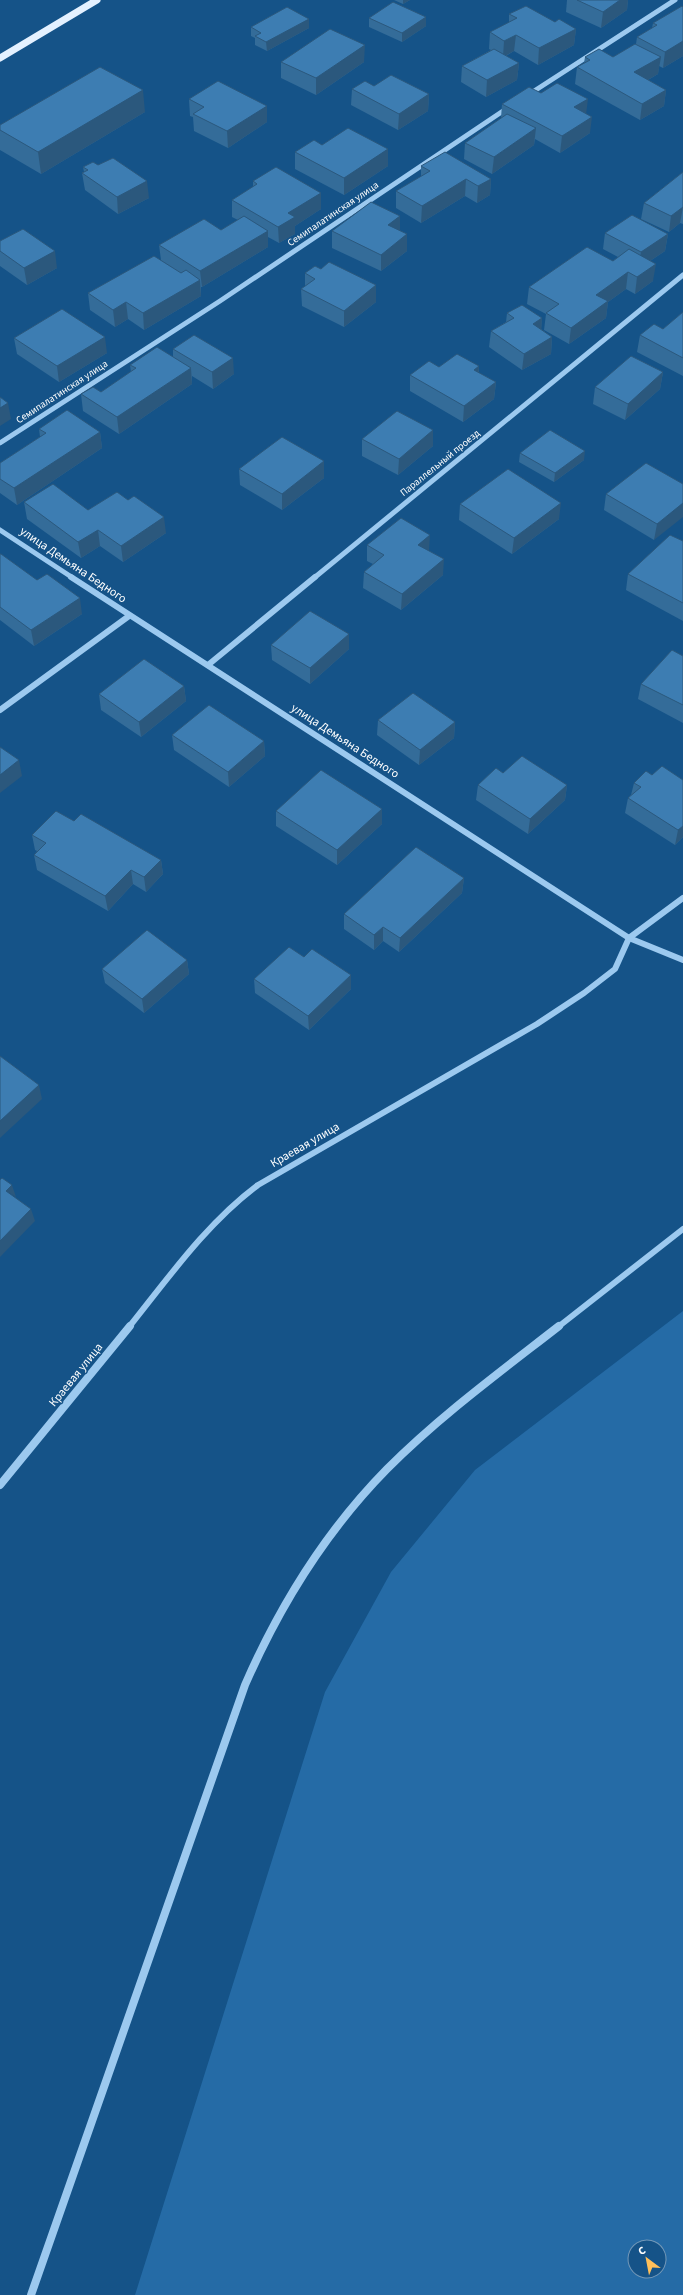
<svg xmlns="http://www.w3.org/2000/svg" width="683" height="2295" viewBox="0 0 683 2295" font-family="'Source Sans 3',sans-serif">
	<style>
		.green { fill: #256ba6; fill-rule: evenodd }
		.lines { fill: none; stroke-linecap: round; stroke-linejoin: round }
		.minor-far2 { stroke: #9cc9ef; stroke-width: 5 }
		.minor-far1 { stroke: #9cc9ef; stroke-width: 6 }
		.minor { stroke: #9cc9ef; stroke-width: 8 }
		.major { stroke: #e4f1ff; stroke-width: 7 }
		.wall { fill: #346c99 }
		.shaded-wall { fill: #2b587d }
		.building { fill: #3d7db2; stroke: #2b587d }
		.labels { text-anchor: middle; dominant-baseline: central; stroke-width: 3; stroke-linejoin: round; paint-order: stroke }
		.far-street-label { font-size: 10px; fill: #fff; stroke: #155388 }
		.street-label { font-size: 12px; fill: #fff; stroke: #155388 }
	</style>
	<rect width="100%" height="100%" fill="#155388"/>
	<path class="green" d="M683,1311V2295H135L325,1692L391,1572L475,1470ZM635,2247H659V2271H635Z"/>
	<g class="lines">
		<g class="minor-far2">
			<polyline points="528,95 675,0"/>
			<polyline points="0,443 220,301 509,107"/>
			<polyline points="0,530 73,578"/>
			<polyline points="314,578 683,275"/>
		</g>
		<g class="minor-far1">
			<polyline points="71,577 629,938 683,960"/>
			<polyline points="208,665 315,577"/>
			<polyline points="0,710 129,616"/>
			<path d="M129,1327C169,1277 207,1223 258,1185L537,1024L584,993L615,969L629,938L683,898"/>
			<polyline points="558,1327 683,1229"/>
		</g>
		<g class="minor">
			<polyline points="0,1485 130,1326"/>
			<path d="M31,2295L245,1685C280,1605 326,1531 387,1469C440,1416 500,1372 559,1326"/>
		</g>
		<polyline class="major" points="0,58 97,0"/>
	</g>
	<g class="wall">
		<polygon points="394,0 410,0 403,4"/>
		<polygon points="567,0 628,0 627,10 601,28 566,12"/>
		<polygon points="683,7 683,56 663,68 659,66 658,74 648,80 666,90 664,106 640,120 575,84 577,67 584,63 585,57 613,57 636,44 637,37 652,28 653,23"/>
		<polygon points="509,14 555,22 576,29 574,45 538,65 514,51 506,56 519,63 517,80 486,97 461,82 462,66 491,50 489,49 490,32 509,23"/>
		<polygon points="426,17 426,26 402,42 369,27 369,18"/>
		<polygon points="309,19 309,28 267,51 255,45 255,38 251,36 251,27"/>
		<polygon points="281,62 364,62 316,95 281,78"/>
		<polygon points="374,86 429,94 428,111 398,130 351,105 352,89"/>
		<polygon points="541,93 586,114 590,133 560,153 535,139 534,145 492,174 464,159 465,143 501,118 502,104"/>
		<polygon points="189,99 267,122 228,148 194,131 193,117 190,116"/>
		<polygon points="145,112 41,174 0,150 0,125"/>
		<polygon points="322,145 388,166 344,195 295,169 295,152"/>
		<polygon points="421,166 491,179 490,195 477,203 465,196 421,223 396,208 396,191 421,177"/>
		<polygon points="83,167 149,198 118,214 85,190 82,173 84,172"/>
		<polygon points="683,172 683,224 680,223 669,232 641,219 644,203"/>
		<polygon points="253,181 321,209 295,226 295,234 279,243 268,237 268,247 202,287 201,287 201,296 144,330 128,319 115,327 90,310 88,293 161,260 159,245 221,230 238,220 232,217 232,200 253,187"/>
		<polygon points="332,231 400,231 407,251 381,271 332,248"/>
		<polygon points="605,233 668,234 665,251 650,261 653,281 635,294 626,289 608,302 606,318 569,344 544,330 546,314 527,304 529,287 613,261 618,257 603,249"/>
		<polygon points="0,241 57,268 27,285 0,266"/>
		<polygon points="321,269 376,285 376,302 344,327 302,306 301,289 305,286 305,273"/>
		<polygon points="683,312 683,376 637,352 640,335 663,329"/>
		<polygon points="507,313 542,318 541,329 552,337 551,354 522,370 489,347 491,331 506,322"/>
		<polygon points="14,338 107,353 59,382 17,354"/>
		<polygon points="173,349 234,374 213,389 192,376 192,384 119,434 83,411 81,394 101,392 131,372 130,365 173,357"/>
		<polygon points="479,366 479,373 496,382 494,399 463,422 410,391 410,375 439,367"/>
		<polygon points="663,372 660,389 625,420 593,404 595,387"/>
		<polygon points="39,429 100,432 102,448 17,505 0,493 0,463 40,437"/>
		<polygon points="433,430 433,446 398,475 362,456 362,439"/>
		<polygon points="520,453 584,460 554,482 519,462"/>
		<polygon points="324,461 324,478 282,510 240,485 239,469"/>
		<polygon points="683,484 654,540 604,510 606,494"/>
		<polygon points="24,502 88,510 166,533 123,562 100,546 81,558 27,519"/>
		<polygon points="460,504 559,519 512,554 459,520"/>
		<polygon points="683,541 683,621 626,590 628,574"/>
		<polygon points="367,545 429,551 443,575 401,610 363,588 364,572 373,564 367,561"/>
		<polygon points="0,554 82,614 34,646 0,620"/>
		<polygon points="349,634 349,649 310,684 272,660 271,645"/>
		<polygon points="683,656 683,723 638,699 641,684"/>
		<polygon points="184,686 186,701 141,737 101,710 99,694"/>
		<polygon points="378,720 455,722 454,738 419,765 377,735"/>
		<polygon points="172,735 264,741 265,756 229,787 174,750"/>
		<polygon points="503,773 567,785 565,800 528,834 476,800 478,785"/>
		<polygon points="652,775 683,780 683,837 675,845 625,813 628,798 631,795 634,783"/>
		<polygon points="276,811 382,824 337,865 276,826"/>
		<polygon points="74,821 161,860 163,874 146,892 133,884 108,911 37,870 34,855 37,851 35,850 32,835"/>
		<polygon points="464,878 462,893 399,952 383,941 374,950 344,929 344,914"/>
		<polygon points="304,957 351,975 351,989 309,1030 255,993 254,979"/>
		<polygon points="187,960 189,974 144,1013 105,983 102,969"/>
	</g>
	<g class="shaded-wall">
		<polygon points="403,0 410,0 403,4"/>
		<polygon points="620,0 628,0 627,10 601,28 603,12"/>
		<polygon points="426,17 426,26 402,42 402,33"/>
		<polygon points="309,19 309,28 267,51 266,42"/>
		<polygon points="576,29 574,45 538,65 539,48"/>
		<polygon points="516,35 514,51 503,57 504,41"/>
		<polygon points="683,41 683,56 663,68 665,52"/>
		<polygon points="365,45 364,62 316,95 316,78"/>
		<polygon points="661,57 658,74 632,89 634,72"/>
		<polygon points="519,63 517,80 486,97 487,80"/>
		<polygon points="143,90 145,112 41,174 38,152"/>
		<polygon points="666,90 664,106 640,120 642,104"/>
		<polygon points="429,94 428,111 398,130 399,114"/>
		<polygon points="588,99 586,115 574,107"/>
		<polygon points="267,106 267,122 228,148 227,131"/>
		<polygon points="592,117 590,133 560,153 562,136"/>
		<polygon points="536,128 534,145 492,174 494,157"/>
		<polygon points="388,149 388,166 344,195 344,178"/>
		<polygon points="466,179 465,196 421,223 422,206"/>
		<polygon points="491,179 490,195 477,203 478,186"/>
		<polygon points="147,181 149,198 118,214 117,197"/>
		<polygon points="321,193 321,209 295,226 295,234 279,243 278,227 288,213"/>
		<polygon points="683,207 680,223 669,232 671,216"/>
		<polygon points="400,216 400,233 388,225"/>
		<polygon points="268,231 268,247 202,287 200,271"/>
		<polygon points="407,234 407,251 381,271 381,255"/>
		<polygon points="668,234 665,251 638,269 641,252"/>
		<polygon points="55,251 57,268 27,285 24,268"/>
		<polygon points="656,264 653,281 635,294 637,277"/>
		<polygon points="628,272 626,289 608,302 606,318 569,344 571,328 596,295"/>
		<polygon points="200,280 201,296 144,330 143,313"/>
		<polygon points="376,285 376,302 344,327 344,311"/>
		<polygon points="126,302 128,319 115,327 113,310"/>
		<polygon points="542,318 541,335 533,324"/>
		<polygon points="105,337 107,353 59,382 57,366"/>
		<polygon points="552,337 551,354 522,370 524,354"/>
		<polygon points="233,358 234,374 213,389 212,372"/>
		<polygon points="479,366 478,382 474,370"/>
		<polygon points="191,368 192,384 119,434 117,417"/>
		<polygon points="663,372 660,389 625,420 628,404"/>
		<polygon points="496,382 494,399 463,422 464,406"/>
		<polygon points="8,403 11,419 0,426 0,408"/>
		<polygon points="433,430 433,446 398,475 399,459"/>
		<polygon points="100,432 102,448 17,505 14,488"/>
		<polygon points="585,451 584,460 554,482 555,473"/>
		<polygon points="324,461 324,478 282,510 282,494"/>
		<polygon points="561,503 559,519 512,554 514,538"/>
		<polygon points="683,503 683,517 654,540 657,524"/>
		<polygon points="164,517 166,533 123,562 121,546"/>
		<polygon points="98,530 100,546 81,558 78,542"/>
		<polygon points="430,535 429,551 418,545"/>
		<polygon points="444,559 443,575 401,610 402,594"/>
		<polygon points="80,598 82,614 34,646 31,630"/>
		<polygon points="349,634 349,649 310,684 310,668"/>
		<polygon points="184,686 186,701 141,737 139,722"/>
		<polygon points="455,722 454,738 419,765 420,750"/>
		<polygon points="264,741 265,756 229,787 228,772"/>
		<polygon points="19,760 22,776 0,793 0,775"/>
		<polygon points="567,785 565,800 528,834 530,819"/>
		<polygon points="382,809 382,824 337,865 337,850"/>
		<polygon points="683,826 683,837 675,845 678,830"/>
		<polygon points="161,860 163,874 146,892 144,877"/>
		<polygon points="131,870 133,884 108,911 105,896"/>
		<polygon points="464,878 462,893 399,952 400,938"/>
		<polygon points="383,927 383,941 374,950 374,935"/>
		<polygon points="187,960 189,974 144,1013 142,999"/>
		<polygon points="351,975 351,989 309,1030 308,1016"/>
		<polygon points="39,1085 42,1099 0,1138 0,1121"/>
		<polygon points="12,1185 16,1197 6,1191"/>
		<polygon points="31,1209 35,1221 0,1257 0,1241"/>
	</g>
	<g class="building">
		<polygon points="577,0 620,0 603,12"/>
		<polygon points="393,2 426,17 402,33 369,18"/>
		<polygon points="526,6 555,22 559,19 576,29 539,48 516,35 504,41 490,32 517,18 509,14"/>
		<polygon points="682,6 683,7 683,41 665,52 637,37 657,25 653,23"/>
		<polygon points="287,7 309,19 266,42 255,36 261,33 251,27"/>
		<polygon points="330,29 365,45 316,78 281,62"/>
		<polygon points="635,44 661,57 634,72 666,90 642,104 577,67 590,60 585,57 599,49 613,57"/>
		<polygon points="494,49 519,63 487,80 462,66"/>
		<polygon points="100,67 143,90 38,152 0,130 0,125"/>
		<polygon points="391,75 429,94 399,114 352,89 365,81 374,86"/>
		<polygon points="218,81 267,106 227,131 193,114 204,107 189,99"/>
		<polygon points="557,83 588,99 574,107 592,117 562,136 502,104 529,87 541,93"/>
		<polygon points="507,114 536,128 494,157 465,143"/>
		<polygon points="348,128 388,149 344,178 295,152 314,140 322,145"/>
		<polygon points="445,152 491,179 478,186 466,179 422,206 396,191 430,171 421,166"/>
		<polygon points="113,158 147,181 117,197 82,173 88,170 83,167 93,162 98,165"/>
		<polygon points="276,167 321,193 288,213 295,217 278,227 232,200 257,184 253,181"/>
		<polygon points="683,172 683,207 671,216 644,203"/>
		<polygon points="371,202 400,216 388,225 407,234 381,255 332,231"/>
		<polygon points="632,215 668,234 641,252 605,233"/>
		<polygon points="244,216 268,231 200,271 159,245 204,219 221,230"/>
		<polygon points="23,229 55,251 24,268 0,251 0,241"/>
		<polygon points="587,247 613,261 629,249 656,264 637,277 628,272 596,295 608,301 571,328 546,313 559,304 529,287"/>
		<polygon points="154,256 181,273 186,270 200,280 143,313 126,302 113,310 88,293"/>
		<polygon points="329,262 376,285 344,311 301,289 315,279 305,273 315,266 321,269"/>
		<polygon points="522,305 542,318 533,324 552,337 524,354 491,331 514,318 507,313"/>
		<polygon points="62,309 105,337 57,366 14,338"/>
		<polygon points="683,312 683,358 640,335 654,324 663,329"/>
		<polygon points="194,335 233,358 212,372 173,349"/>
		<polygon points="157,347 191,368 117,417 81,394 93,387 101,392 136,368 130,365"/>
		<polygon points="457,354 479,366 474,370 496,382 464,406 410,375 429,361 439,367"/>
		<polygon points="631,356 663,372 628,404 595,387"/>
		<polygon points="0,397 8,403 0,408"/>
		<polygon points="67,410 100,432 14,488 0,479 0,463 46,433 39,429"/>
		<polygon points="397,411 433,430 399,459 362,439"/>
		<polygon points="550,430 585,451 555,473 520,453"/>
		<polygon points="282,437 324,461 282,494 239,469"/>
		<polygon points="646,463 683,484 683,503 657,524 606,494"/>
		<polygon points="508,469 561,503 514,538 460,504"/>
		<polygon points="53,484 88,510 117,492 128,500 134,496 164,517 121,546 98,530 78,542 24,502"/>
		<polygon points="401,518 430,535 418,545 444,559 402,594 364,572 384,555 367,545"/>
		<polygon points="670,535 683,541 683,603 628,574"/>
		<polygon points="0,554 1,554 37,580 47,574 80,598 31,630 0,607"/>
		<polygon points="310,611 349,634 310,668 271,645"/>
		<polygon points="672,650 683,656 683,705 641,684"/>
		<polygon points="144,659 184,686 139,722 99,694"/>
		<polygon points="413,693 455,722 420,750 378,720"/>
		<polygon points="209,705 264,741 228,772 172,735"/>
		<polygon points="0,747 19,760 0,775"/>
		<polygon points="522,756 567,785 530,819 478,785 496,768 503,773"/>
		<polygon points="662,766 683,780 683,826 678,830 628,798 641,787 634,783 646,771 652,775"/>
		<polygon points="321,770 382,809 337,850 276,811"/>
		<polygon points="56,811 74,821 81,814 161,860 144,877 131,870 105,896 34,855 46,843 32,835"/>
		<polygon points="416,847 464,878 400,938 383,927 374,935 344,914"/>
		<polygon points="147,930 187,960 142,999 102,969"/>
		<polygon points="289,947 304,957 312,949 351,975 308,1016 254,979"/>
		<polygon points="0,1056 39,1085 0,1121"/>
		<polygon points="2,1178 12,1185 6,1191 31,1209 0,1241 0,1180"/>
	</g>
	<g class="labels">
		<g class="far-street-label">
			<text transform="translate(333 214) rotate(-34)">Семипалатинская улица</text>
			<text transform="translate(62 392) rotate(-33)">Семипалатинская улица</text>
			<text transform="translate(440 463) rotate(-39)">Параллельный проезд</text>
		</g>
		<g class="street-label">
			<text transform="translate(73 565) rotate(34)">улица Демьяна Бедного</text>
			<text transform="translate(345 741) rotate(33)">улица Демьяна Бедного</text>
			<text transform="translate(305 1145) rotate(-30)">Краевая улица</text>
			<text transform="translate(76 1375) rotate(-51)">Краевая улица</text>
		</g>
	</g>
	<g transform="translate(647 2259) rotate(328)"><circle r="19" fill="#155388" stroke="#7398b8"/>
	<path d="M0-3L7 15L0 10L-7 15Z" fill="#ffbf5a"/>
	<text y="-6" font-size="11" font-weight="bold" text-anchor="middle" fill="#ffffff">С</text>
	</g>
</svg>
